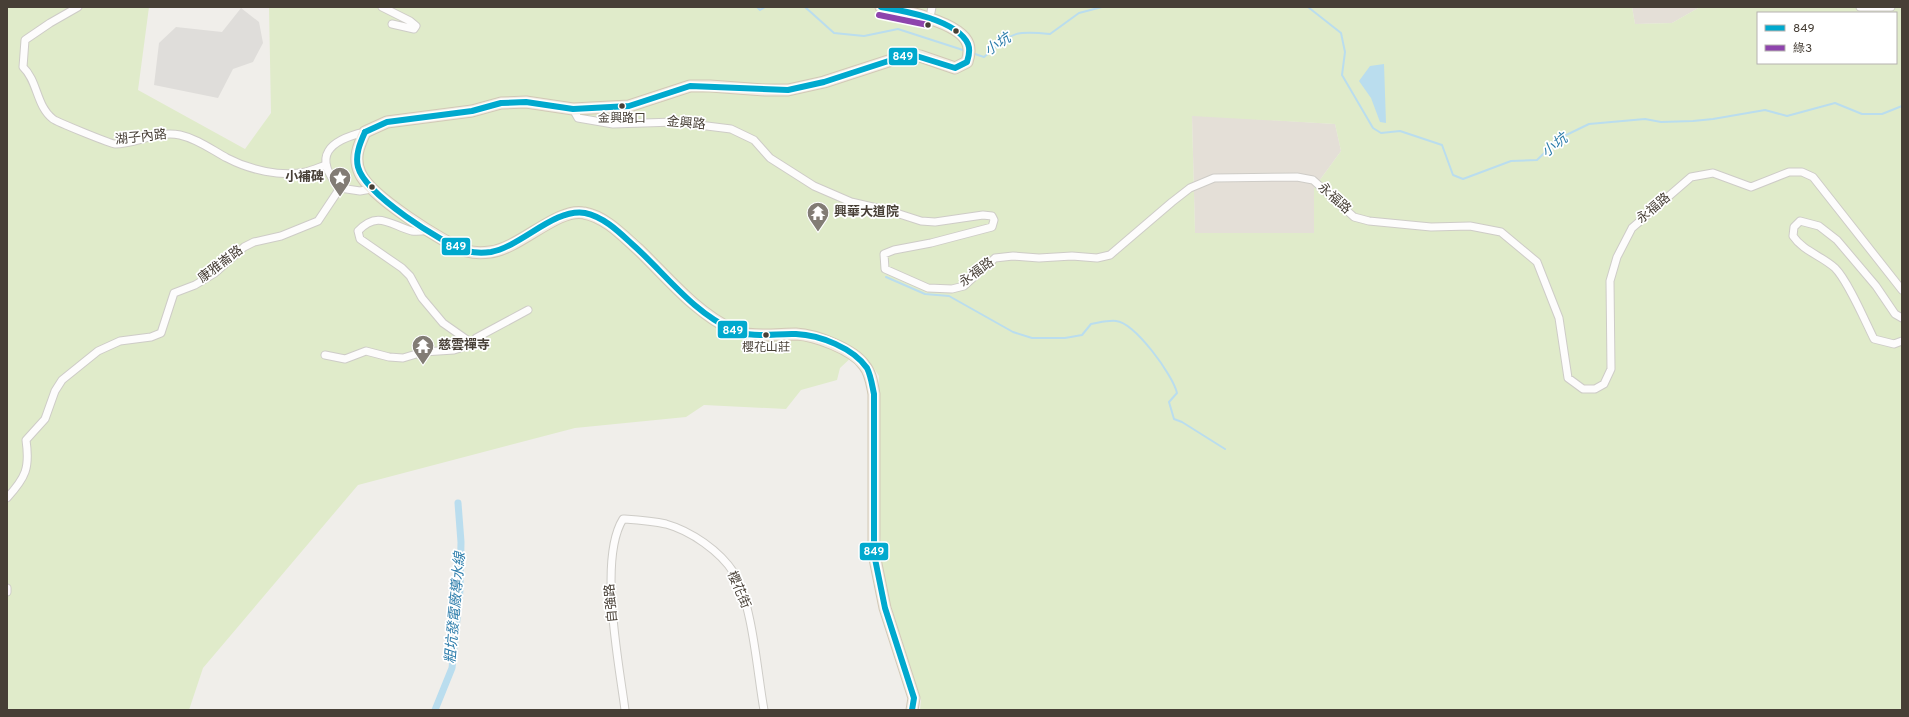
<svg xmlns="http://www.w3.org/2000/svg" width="1909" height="717" viewBox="0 0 1909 717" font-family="Overpass,'Noto Sans TC',sans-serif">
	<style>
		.residential { fill: #e4dfd7 }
		.green { fill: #e0ebca; fill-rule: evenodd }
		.parking { fill: #dfddda }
		.water { fill: #baddee }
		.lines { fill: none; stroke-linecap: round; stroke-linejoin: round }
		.stream { stroke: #baddee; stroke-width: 2 }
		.canal { stroke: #baddee; stroke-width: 7 }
		.street-casing { stroke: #ceccc7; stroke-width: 9 }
		.primary-casing { stroke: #d2c9b7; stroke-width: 13 }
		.street { stroke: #fdfcfc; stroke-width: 7 }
		.primary { stroke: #f1ece4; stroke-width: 11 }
		.bus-1-casing { stroke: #fff; stroke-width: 9 }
		.bus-2-casing { stroke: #fff; stroke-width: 9 }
		.bus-1 { stroke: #00a9ce; stroke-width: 6 }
		.bus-2 { stroke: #8e44ad; stroke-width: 6 }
		.bus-dot { fill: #473f36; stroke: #fff; stroke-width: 1.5 }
		.labels { text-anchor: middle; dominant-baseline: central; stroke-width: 3.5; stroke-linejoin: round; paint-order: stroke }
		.bus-label { font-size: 12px; fill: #473f36; stroke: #fff }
		.street-label { font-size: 13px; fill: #473f36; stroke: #fff }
		.poi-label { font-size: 13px; font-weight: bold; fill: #473f36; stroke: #fff; text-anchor: start }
		.water-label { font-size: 14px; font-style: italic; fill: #2d7dab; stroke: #fff }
		.line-badge { stroke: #fff; stroke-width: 1.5 }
		.badge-label { font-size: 11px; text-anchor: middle; font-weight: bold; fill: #fff }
	</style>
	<rect width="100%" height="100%" fill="#f0eeea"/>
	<g class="residential">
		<polygon points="1632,7 1700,7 1672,23 1635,24"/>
		<polygon points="1192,115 1335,124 1341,151 1314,188 1314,233 1195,233"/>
	</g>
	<path class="green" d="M7,7H149L138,90L245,149L271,113L269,7H1632L1635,24L1672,23L1700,7H1902V710H920L921,700L888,597L881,557L876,440L879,376L869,361L855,354L840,368L837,380L801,390L786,409L704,405L686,417L575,428L358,485L203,668L189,710H7ZM1758,13H1896V63H1758ZM1192,116L1335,124L1341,151L1314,188V233H1195Z"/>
	<polygon class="parking" points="241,8 259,22 263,43 253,62 233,69 218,98 154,85 159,43 176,27 222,32"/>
	<polygon class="water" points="1384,64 1386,123 1380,122 1371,98 1359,81 1370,66"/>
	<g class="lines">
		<g class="stream">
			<polyline points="757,7 760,10 765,7"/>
			<polyline points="805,7 834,33 864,36 898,29 966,51"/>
			<polyline points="1308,7 1341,33 1345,52 1342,75 1373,128 1381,133 1400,131 1442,145 1453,175 1463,179 1511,161 1537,160 1560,138 1589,124 1645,119 1661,122 1693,121 1713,119 1765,110 1787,116 1835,103 1862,114 1882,114 1902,106"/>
			<path d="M972,53L984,57C1013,33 1012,30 1050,34L1079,13L1102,7"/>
			<path d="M886,277L925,294L949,296L1013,332L1032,338H1065L1082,335L1091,324C1098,323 1108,320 1116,321C1135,323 1173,375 1177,393L1169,402L1174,419L1182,422L1225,449"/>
		</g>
		<polyline class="canal" points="435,710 452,668 460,590 461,542 458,503"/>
		<g class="street-casing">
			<g id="street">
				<path d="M78,7L50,23L25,40L23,67C38,81 36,106 53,119C57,122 111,144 115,144C136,144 158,130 180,135C198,139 212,150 227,158C250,170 280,177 306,172C313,170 320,167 326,165"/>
				<polyline points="382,7 410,21 416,26 414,29 392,24"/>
				<polyline points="1860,7 1891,7"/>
				<polyline points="930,17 932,7"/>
				<polyline points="573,109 578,118 613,124 675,122 731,129 754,140 770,158 814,186 851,202 890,211 921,221 935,222 983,215 992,216 994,220 992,227 931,243 894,250 884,254 885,269 928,288 952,289 964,286 995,258 1013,256 1039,258 1072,256 1097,258 1110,255 1172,202 1190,188 1214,178 1297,177 1313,180 1354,217 1369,221 1431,227 1470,226 1501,232 1537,262 1559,318 1568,378 1583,389 1595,389 1604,384 1611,369 1610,281 1617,257 1632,228 1691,177 1713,173 1751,187 1789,172 1802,172 1813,177 1902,290"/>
				<path d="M340,188C311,156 330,140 365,132"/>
				<path d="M1902,318L1895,314L1876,286L1837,240L1819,226L1800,221L1794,227L1793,236C1803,251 1822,256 1835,268C1848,281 1865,321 1874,339L1894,344L1902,341"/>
				<polyline points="473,344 476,338 528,310"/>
				<path d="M325,355L345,359L366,351L389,357L403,358L423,352L454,350L473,344L443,323L422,298L410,276L402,268L360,239L358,231C378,210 390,225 412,231C417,232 423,231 428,230"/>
				<path d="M7,498C26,477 30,468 26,440L45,419L55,391L62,380L98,351L120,341L151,337L161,333L174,293L195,285L215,273L244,247L254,242L281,236L318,221L340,188L360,191L371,189"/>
				<polyline points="7,588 7,592"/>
				<path d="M625,710C619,663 598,559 623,519C637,520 652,521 666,524C691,531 720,551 734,573C753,606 757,672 764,710"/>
			</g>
		</g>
		<g class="primary-casing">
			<path id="primary" d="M881,7C901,10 961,22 968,44C970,50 969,56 967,62L955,68L920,56L910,54L824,82L788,90H765L710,86H690L629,106L573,109L526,102L501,103L472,111L387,122L365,132C359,145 353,158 360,173C369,195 443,243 467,251C474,253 482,253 490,252C519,249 558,207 584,213C606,217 623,236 639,250C668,278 696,313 733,330C748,338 778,334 796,334C815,335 853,349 864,365C871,373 872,384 874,394V554L885,608L914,698L912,710"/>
		</g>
		<use href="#street" class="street"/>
		<use href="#primary" class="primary"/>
		<g class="bus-1-casing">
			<g id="bus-1">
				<path d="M365,132C360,143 355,155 358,167C365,194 441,243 467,251C475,253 483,253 491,252C522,246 554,208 585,213C604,217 619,232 632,244C665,273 692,312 733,330C753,339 776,333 796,334C820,335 853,348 867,368C871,376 872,385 874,394V554L885,608L914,698L912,710"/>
				<path d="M365,132L387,122L472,111L501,103L526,102L573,109L629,106L690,86L788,90L824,82L910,54L955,68L967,62C969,56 970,49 968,44C957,20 905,11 881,7"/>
			</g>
		</g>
		<g class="bus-2-casing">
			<polyline id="bus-2" points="879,15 928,25"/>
		</g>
		<use href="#bus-1" class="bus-1"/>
		<use href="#bus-2" class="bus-2"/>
	</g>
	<defs>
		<g id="sight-pin" transform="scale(1.15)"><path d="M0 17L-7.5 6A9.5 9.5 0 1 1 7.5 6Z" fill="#827c75" stroke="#fff"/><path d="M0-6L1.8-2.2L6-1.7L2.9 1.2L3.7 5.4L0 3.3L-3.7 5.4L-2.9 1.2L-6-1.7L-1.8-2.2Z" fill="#fff"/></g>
		<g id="temple-pin" transform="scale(1.15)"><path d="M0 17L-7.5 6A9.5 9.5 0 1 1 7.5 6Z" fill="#827c75" stroke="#fff"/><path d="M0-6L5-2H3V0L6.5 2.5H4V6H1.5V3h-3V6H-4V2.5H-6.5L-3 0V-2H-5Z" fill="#fff"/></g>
	</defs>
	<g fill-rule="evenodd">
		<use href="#sight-pin" x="340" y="178"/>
		<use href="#temple-pin" x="818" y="213"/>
		<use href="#temple-pin" x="423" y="346"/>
	</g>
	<g class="bus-dot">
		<circle cx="928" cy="25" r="3.5"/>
		<circle cx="956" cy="31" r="3.5"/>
		<circle cx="622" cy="106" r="3.5"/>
		<circle cx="372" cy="187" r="3.5"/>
		<circle cx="766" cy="335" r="3.5"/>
	</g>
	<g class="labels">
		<g class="bus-label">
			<text x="622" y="119">金興路口</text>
			<text x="766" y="348">櫻花山莊</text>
		</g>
		<g class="street-label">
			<text transform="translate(686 124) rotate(5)">金興路</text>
			<text transform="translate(141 138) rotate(-6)">湖子內路</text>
			<text transform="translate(1334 199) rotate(42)">永福路</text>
			<text transform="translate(1654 209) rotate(-40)">永福路</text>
			<text transform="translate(221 265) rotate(-37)">康雅崙路</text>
			<text transform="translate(977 273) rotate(-36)">永福路</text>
			<text transform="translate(738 590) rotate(67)">櫻花街</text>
			<text transform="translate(612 603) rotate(-95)">自強路</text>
		</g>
		<g class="poi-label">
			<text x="324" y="178" text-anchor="end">小補碑</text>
			<text x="834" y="213">興華大道院</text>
			<text x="438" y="346">慈雲禪寺</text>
		</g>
		<g class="water-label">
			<text transform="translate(998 45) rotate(-34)">小坑</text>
			<text transform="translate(1555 146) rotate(-38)">小坑</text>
			<text transform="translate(456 608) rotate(-85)">粗坑發電廠導水線</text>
		</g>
	</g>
	<g class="line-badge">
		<rect x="888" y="47" width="30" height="19" rx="4" fill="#00a9ce"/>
		<rect x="441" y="237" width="30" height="19" rx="4" fill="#00a9ce"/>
		<rect x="717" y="320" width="31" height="19" rx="4" fill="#00a9ce"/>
		<rect x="859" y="542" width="30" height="19" rx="4" fill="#00a9ce"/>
	</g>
	<g class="badge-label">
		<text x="903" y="60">849</text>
		<text x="456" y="250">849</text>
		<text x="733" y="334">849</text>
		<text x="874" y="555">849</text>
	</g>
	<rect width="1909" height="717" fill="none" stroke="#473f36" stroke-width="16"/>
	<rect x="1757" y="12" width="140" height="52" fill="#ffffff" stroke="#b5b2af"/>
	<rect x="1765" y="25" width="20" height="6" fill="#00a9ce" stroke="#b5b2af"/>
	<text x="1793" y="32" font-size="12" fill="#473f36">849</text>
	<rect x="1765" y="45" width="20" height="6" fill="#8e44ad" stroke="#b5b2af"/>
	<text x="1793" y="52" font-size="12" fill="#473f36">綠3</text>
</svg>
